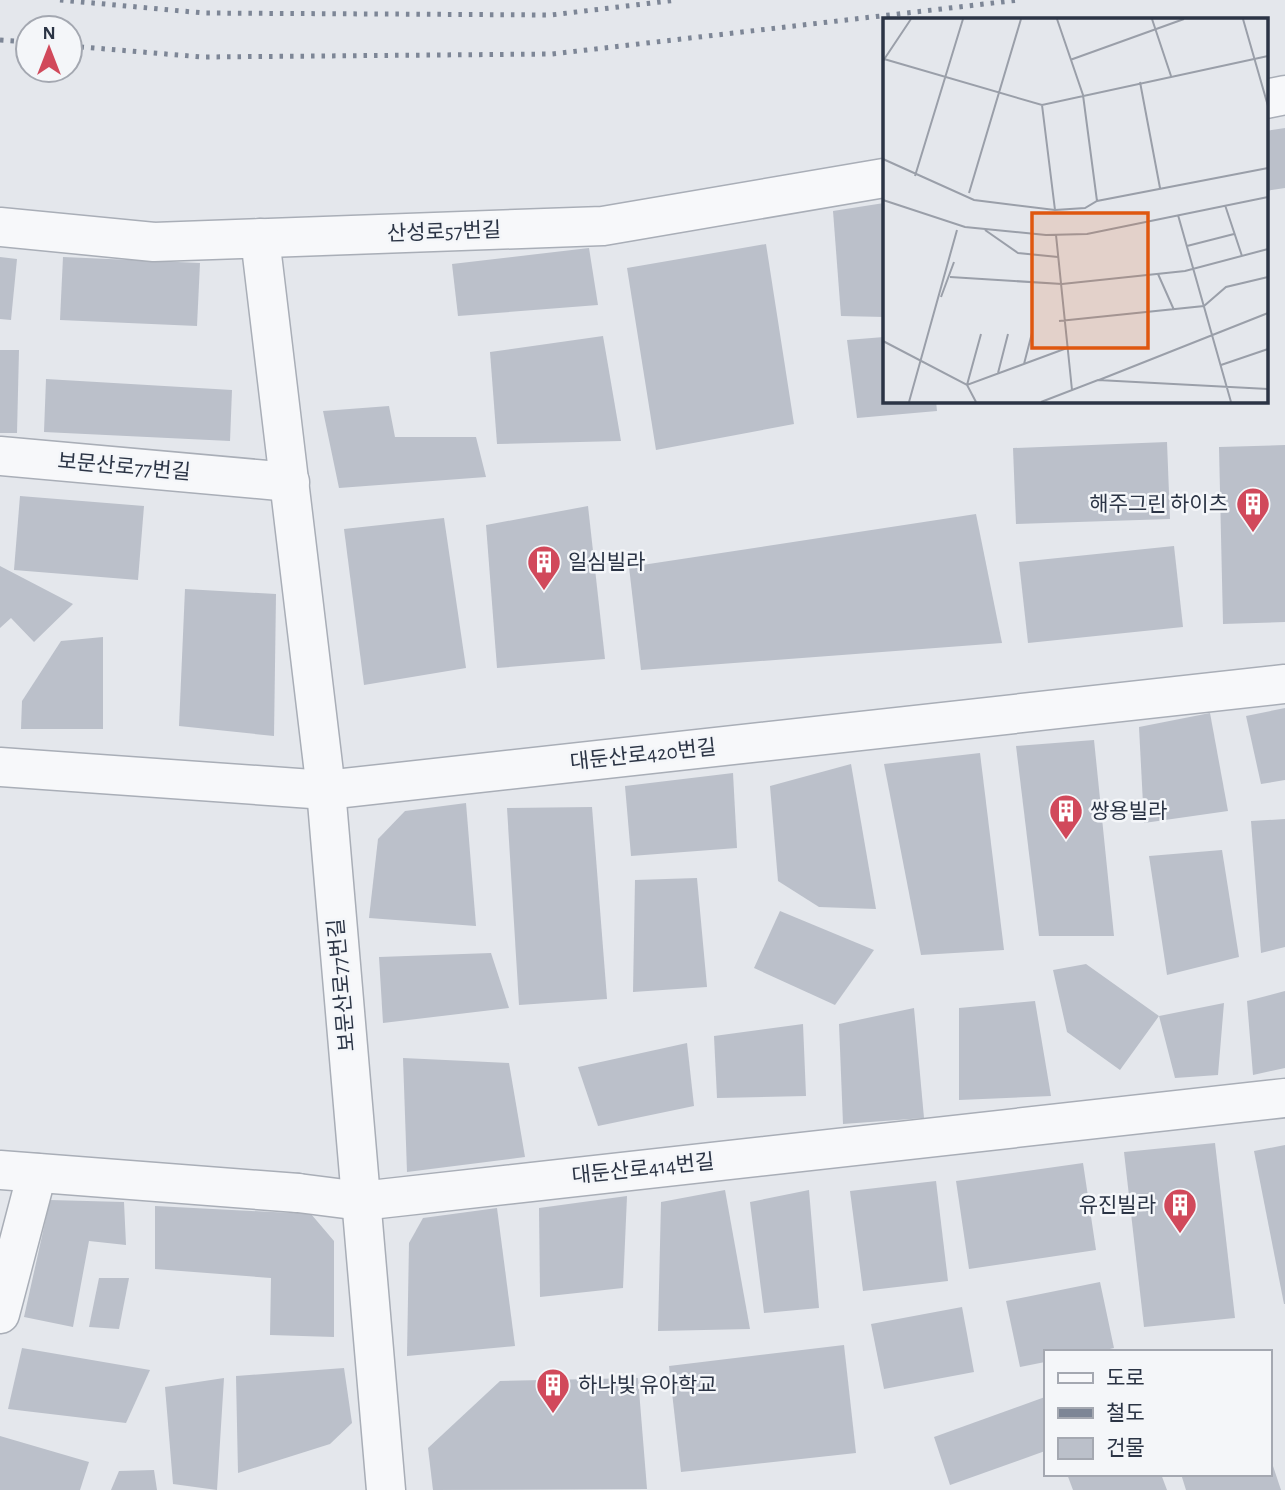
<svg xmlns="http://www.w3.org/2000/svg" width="1285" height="1490" viewBox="0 0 1285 1490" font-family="'Alegreya Sans','Noto Sans KR',sans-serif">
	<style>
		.building { fill: #bbc0ca }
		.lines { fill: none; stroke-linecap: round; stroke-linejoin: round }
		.pedestrian-casing { stroke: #a9aeb7; stroke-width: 41 }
		.minor-casing { stroke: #a9aeb7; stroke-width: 41 }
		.pedestrian { stroke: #f7f8fa; stroke-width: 38 }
		.minor { stroke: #f7f8fa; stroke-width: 38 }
		.rail { stroke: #7d8696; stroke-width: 5; stroke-dasharray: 3.5 7; stroke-linecap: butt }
		.labels { text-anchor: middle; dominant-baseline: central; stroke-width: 5; stroke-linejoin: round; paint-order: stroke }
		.street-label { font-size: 21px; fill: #2b3445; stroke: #f4f6f9 }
		.poi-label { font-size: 21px; fill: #2b3445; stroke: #f4f6f9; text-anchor: start }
		.inset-road { fill: none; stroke: #9a9fa9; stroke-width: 2 }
		.view { fill: #df570f; fill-opacity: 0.15; stroke: #df570f; stroke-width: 3.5 }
		.inset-edge { fill: none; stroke: #2b3445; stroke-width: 3.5 }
	</style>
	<rect width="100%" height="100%" fill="#e4e7ec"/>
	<g class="building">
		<polygon points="1285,128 1285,188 1266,191 1266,131"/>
		<polygon points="884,203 884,317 841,316 833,211"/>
		<polygon points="766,244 794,424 656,450 627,268"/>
		<polygon points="589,248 598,305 458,316 452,264"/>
		<polygon points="0,257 17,259 11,320 0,319"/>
		<polygon points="63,257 200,263 197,326 60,320"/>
		<polygon points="603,336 621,441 497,444 490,352"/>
		<polygon points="884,337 884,401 936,401 937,411 857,418 847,340"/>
		<polygon points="0,350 19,350 17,433 0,433"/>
		<polygon points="46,379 232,390 230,441 44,432"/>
		<polygon points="389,406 395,437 476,437 486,477 339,488 323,411"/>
		<polygon points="1167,442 1170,519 1016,524 1013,448"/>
		<polygon points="1285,445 1285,622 1223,624 1219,447"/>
		<polygon points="20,496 144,506 138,580 14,570"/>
		<polygon points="588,506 605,659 497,668 486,525"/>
		<polygon points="976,514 1002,643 641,670 629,567"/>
		<polygon points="444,518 466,668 364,685 344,529"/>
		<polygon points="1174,546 1183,627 1028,643 1019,562"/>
		<polygon points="0,566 73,604 34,642 11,618 0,628"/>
		<polygon points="185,589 276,594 274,736 179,726"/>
		<polygon points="103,637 103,729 21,729 22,701 61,641"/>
		<polygon points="1285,708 1285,780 1261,784 1246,716"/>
		<polygon points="1210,713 1228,811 1144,823 1139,727"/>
		<polygon points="1094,740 1114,936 1039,936 1016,746"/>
		<polygon points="980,753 1004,950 921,955 884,764"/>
		<polygon points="851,764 876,909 819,907 778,881 770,786"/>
		<polygon points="733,773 737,848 631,856 625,786"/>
		<polygon points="466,803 476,926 369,918 378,839 405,811"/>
		<polygon points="592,807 607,999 519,1005 507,808"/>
		<polygon points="1285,819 1285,947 1261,953 1251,821"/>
		<polygon points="1222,850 1239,957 1167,975 1149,856"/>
		<polygon points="697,878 707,987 633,992 635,880"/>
		<polygon points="780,911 874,950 835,1005 754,968"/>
		<polygon points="491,953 509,1008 383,1023 379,957"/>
		<polygon points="1086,964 1159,1016 1224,1003 1218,1075 1175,1078 1159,1016 1120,1070 1067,1032 1053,970"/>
		<polygon points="1285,991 1285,1068 1253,1075 1247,1001"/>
		<polygon points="1035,1001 1051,1096 959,1100 959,1008"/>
		<polygon points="914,1008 924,1118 843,1124 839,1024"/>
		<polygon points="803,1024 806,1096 717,1098 714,1036"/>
		<polygon points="687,1043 694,1106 598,1126 578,1067"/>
		<polygon points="403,1058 509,1063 525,1157 407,1172"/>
		<polygon points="1215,1143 1235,1318 1144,1327 1124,1152"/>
		<polygon points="1285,1145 1285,1304 1284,1304 1254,1151"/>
		<polygon points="1083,1163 1096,1250 969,1269 956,1181"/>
		<polygon points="936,1181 948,1281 863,1291 850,1191"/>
		<polygon points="725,1190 750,1329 658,1331 661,1202"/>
		<polygon points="809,1190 819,1308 764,1313 750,1202"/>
		<polygon points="627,1196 623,1288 540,1297 539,1208"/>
		<polygon points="50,1200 124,1202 126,1245 89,1241 73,1327 24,1317"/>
		<polygon points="155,1206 311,1214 334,1241 334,1337 270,1335 271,1278 155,1269"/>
		<polygon points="497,1208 515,1346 407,1356 409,1243 423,1218"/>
		<polygon points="99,1278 129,1278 119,1329 89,1327"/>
		<polygon points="1100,1282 1114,1348 1097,1352 1045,1352 1045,1362 1020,1367 1006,1301"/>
		<polygon points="962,1307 974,1372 884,1389 871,1324"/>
		<polygon points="844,1345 856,1453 681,1472 669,1366"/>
		<polygon points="22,1348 150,1370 126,1423 8,1409"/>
		<polygon points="344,1368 352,1423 330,1444 238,1473 236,1376"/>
		<polygon points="224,1378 217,1490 173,1484 165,1387"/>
		<polygon points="638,1378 647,1489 433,1490 428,1448 500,1381"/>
		<polygon points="1045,1397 1045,1451 950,1485 934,1437"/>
		<polygon points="0,1436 89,1462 80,1490 0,1490"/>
		<polygon points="1270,1457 1281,1490 1186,1490 1181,1474 1269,1474"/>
		<polygon points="154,1470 157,1490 111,1490 119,1471"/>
		<polygon points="1067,1474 1161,1474 1167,1490 1073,1490"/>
	</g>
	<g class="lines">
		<g class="pedestrian-casing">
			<g id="pedestrian">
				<polyline points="0,1170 298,1193"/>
				<polyline points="0,1314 37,1173"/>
			</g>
		</g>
		<g class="minor-casing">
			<g id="minor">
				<polyline points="1266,99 1285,95"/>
				<polyline points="0,227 154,242 603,226 884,178"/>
				<polyline points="260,238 326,790 386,1490"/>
				<polyline points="0,456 290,482"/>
				<polyline points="0,767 326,790 1285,684"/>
				<polyline points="298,1193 361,1201 1285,1098"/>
			</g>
		</g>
		<use href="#pedestrian" class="pedestrian"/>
		<use href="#minor" class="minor"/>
		<g class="rail">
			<polyline points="60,0 204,13 551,15 677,0"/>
			<polyline points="0,40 28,42"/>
			<polyline points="70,46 202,57 552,54 1019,0"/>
		</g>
	</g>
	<defs>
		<g id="building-pin" transform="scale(1.75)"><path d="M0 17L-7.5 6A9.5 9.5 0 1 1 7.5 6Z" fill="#d1495b" stroke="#f4f6f9"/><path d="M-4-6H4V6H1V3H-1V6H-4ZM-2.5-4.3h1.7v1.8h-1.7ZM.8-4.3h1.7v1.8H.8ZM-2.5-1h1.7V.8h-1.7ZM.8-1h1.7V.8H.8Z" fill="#fff"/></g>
	</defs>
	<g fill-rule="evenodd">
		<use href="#building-pin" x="1253" y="504"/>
		<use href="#building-pin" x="544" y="562"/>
		<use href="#building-pin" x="1066" y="811"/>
		<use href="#building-pin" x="1180" y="1205"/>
		<use href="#building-pin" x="553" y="1385"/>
	</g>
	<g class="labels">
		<g class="street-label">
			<text transform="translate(444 232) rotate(-2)">산성로57번길</text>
			<text transform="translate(124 467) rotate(5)">보문산로77번길</text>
			<text transform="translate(643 755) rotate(-6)">대둔산로420번길</text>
			<text transform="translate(342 985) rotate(-95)">보문산로77번길</text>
			<text transform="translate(643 1169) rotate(-6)">대둔산로414번길</text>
		</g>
		<g class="poi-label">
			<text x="1228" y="504" text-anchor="end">해주그린 하이츠</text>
			<text x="568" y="562">일심빌라</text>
			<text x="1090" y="811">쌍용빌라</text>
			<text x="1156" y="1205" text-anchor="end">유진빌라</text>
			<text x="578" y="1385">하나빛 유아학교</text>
		</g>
	</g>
	<g transform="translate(883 18)">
		<rect width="385" height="385" fill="#e4e7ec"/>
		<path class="inset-road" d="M174,1L200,77L214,183M269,1L288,58M360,1L385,88M1,41L159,87L385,38M187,42L301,1M0,43L28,1M257,64L277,170M159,87L172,192M0,141L91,182L172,192L202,190L214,183L385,150M32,158L80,1M86,175L138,1M0,182L82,209L163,217L204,216L385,179M342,187L359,238M295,197L348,384M102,212L135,235L175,239M173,217L189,372M304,228L351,216M275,256L291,292M67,259L179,266L302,253L385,231M58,279L71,244M176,303L321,288L343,269L385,259M0,323L84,367L184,330M141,346L149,315M338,347L385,331M115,355L125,316M216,362L385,295M26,384L74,212M93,384L84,367L98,316M158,384L215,362L385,371"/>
		<path class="view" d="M149,195H265V330H149Z"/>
		<rect width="385" height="385" class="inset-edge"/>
	</g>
	<rect x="1044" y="1350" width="228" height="126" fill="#f4f6f9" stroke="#a4a8b1" stroke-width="2"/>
	<rect x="1058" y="1373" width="35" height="10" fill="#f7f8fa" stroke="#a4a8b1" stroke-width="2"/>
	<text x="1106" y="1385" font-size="21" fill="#2b3445">도로</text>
	<rect x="1058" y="1408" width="35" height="10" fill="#7d8696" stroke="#a4a8b1" stroke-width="2"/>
	<text x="1106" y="1420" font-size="21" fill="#2b3445">철도</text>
	<rect x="1058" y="1438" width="35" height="21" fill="#bbc0ca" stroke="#a4a8b1" stroke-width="2"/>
	<text x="1106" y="1455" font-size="21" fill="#2b3445">건물</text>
	<g transform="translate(49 49)"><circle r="33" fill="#f4f6f9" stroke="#a4a8b1" stroke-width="2"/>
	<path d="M0-5L12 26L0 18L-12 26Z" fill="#d1495b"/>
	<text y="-10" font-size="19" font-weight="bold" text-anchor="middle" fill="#2b3445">N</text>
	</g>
</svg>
